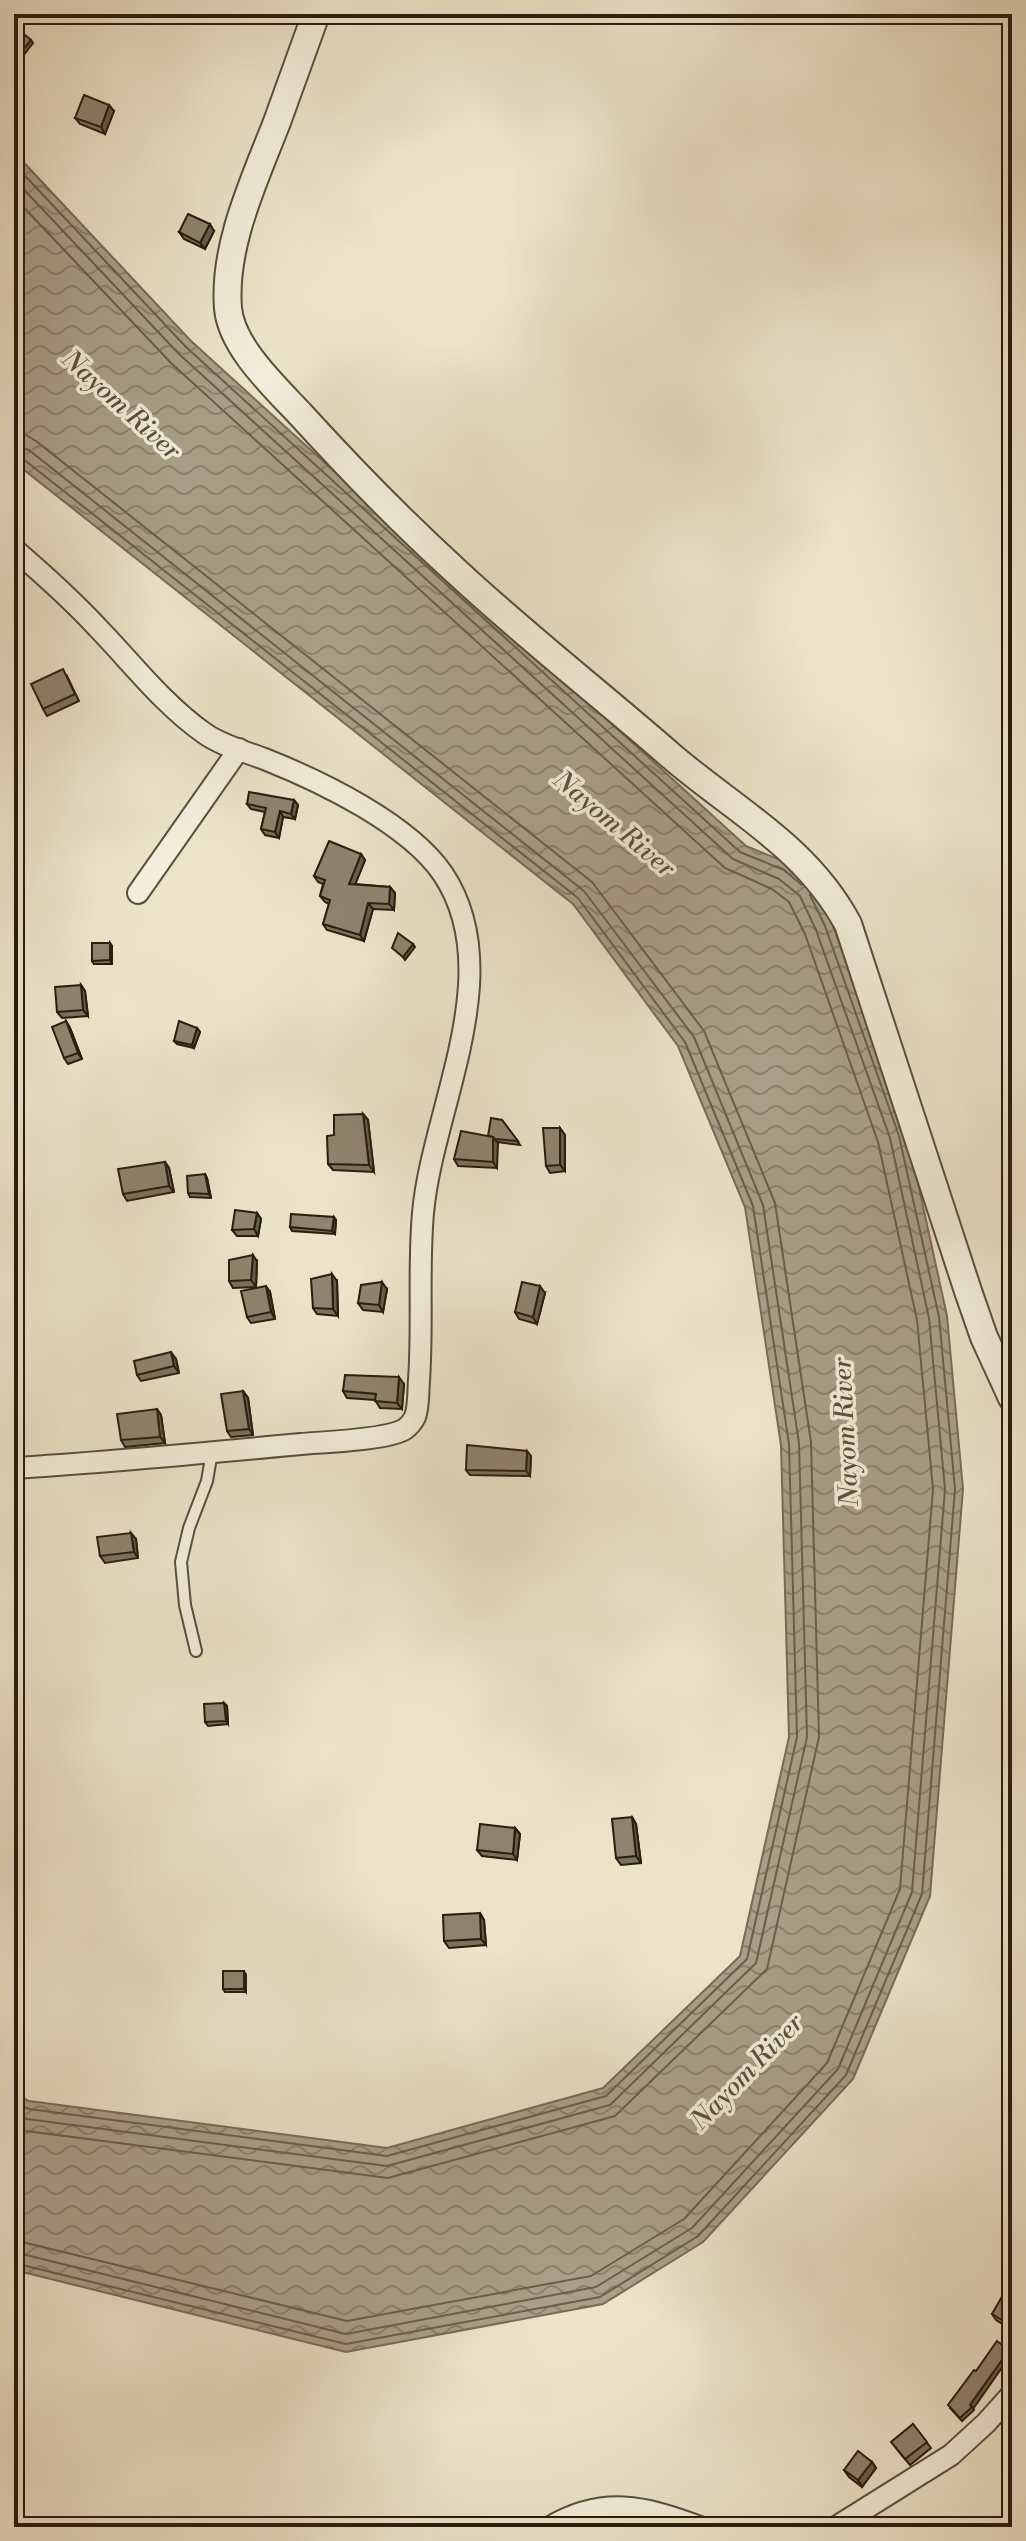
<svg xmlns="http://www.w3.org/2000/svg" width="1026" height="2541" viewBox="0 0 1026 2541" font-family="'Libre Bodoni',serif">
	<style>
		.water { fill: url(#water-waves); stroke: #776b58; stroke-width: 2 }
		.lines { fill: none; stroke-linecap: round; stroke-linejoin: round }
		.shore { stroke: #6a5e4c; stroke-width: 2 }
		.service-casing { stroke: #5a4e3d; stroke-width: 14 }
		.minor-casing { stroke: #5a4e3d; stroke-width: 24 }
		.tertiary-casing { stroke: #5a4e3d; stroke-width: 30 }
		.service { stroke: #f3eddb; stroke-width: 10 }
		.minor { stroke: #f3eddb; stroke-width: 20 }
		.tertiary { stroke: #f3eddb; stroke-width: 26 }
		.wall { fill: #7b715f; stroke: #2a1c0f; stroke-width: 2 }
		.shaded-wall { fill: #645c4e; stroke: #2a1c0f; stroke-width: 2 }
		.building { fill: #8f836f; stroke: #2a1c0f; stroke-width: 2 }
		.labels { text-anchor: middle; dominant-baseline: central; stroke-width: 7; stroke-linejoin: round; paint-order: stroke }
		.water-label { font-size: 26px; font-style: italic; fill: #5d5040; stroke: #f3eddb }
	</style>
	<defs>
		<pattern id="water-waves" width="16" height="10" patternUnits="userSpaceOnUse" patternTransform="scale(2)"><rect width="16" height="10" fill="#aa9f89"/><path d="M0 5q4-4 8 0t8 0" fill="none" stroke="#8b816e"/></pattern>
	</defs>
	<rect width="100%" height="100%" fill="#ece3c8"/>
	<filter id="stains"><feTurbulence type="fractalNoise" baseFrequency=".0025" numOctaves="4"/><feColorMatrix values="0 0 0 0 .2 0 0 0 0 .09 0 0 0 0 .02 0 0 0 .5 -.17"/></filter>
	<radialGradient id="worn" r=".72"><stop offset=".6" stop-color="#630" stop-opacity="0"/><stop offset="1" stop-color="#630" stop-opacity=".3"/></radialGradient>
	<polygon class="water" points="14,152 191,341 746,846 788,863 814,884 832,923 907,1133 947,1316 963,1489 930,1896 853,2079 703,2242 603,2304 346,2352 14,2270 14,2094 29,2101 387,2148 603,2088 740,1956 789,1737 781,1445 745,1207 678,1046 573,904 14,462"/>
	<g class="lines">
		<g class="shore">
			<polyline points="14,164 186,347 740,852 784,870 802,885"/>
			<polyline points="14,179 179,354 733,859 779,879 800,896 816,930 890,1138 929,1318 945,1489 912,1892 838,2069 692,2228 596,2287 346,2334 14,2252"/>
			<polyline points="14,197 171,363 725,868 772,889 789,902 805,934 878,1142 917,1320 933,1489 900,1889 827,2063 684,2219 591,2276 347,2321 14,2240"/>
			<polyline points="14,434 26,435 36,441 592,882 704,1031 775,1203 811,1442 819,1737 767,1969 615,2116 388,2178 26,2131 14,2127"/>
			<polyline points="14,446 29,450 584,891 694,1037 763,1205 799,1443 807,1737 756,1963 610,2105 387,2166 27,2119 14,2114"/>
			<polyline points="14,456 22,458 578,898 685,1042 753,1206 789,1444 797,1737 747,1959 606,2096 387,2156 29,2109 14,2103"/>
			<polyline points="14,2263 346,2344 600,2297 698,2236 846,2075 922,1894 955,1489 939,1317 899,1136 825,926 810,895"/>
		</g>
		<g class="service-casing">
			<polyline id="service" points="196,1651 185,1605 181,1562 189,1528 207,1481 212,1452"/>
		</g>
		<g class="minor-casing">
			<g id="minor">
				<path d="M14,549C43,574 71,599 97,627C132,663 163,704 204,733C222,746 247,752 267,760C322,782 409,824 443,874C509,973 432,1109 423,1213C418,1269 423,1324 419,1380C418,1392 419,1406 415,1417C413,1421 409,1426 405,1429C388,1440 324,1442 301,1444C205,1453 110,1462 14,1468"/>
				<polyline points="138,893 239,749"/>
				<path d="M550,2527C603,2496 644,2506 700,2527"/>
				<polyline points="836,2527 951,2455 986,2423 1012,2394"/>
			</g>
		</g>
		<g class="tertiary-casing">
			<path id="tertiary" d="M316,14C303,50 290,86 277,122C255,179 223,245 228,308C231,347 276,388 302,416C352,471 404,524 459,574C527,637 600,694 670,755C735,811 806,846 848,924L968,1291L984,1337L1012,1398"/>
		</g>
		<use href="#service" class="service"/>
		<use href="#minor" class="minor"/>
		<use href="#tertiary" class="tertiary"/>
	</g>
	<g class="wall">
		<polygon points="114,111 105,134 80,124 75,118"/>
		<polygon points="214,231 205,249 184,239 179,232"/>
		<polygon points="67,676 79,701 47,716 43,709"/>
		<polygon points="294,800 298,805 295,819 283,817 279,838 265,835 261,829 265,812 251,809 247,804"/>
		<polygon points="361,854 365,860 355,884 390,887 395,893 394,910 373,909 364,941 327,930 323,924 329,904 325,902 320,896 323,884 318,882 314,876"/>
		<polygon points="110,943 112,946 112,964 94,964 92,961"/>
		<polygon points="81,985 85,991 88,1016 62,1018 57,1012"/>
		<polygon points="66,1021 70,1028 82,1059 68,1064 64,1058"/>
		<polygon points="197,1028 200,1032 194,1048 177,1044 174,1041"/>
		<polygon points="363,1114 368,1120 374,1172 333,1170 328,1164 334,1135"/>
		<polygon points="502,1120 520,1145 497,1142 497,1168 458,1166 454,1159 488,1136"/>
		<polygon points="560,1128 565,1135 565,1171 550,1173 546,1166"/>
		<polygon points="165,1162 169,1168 174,1192 127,1201 123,1194"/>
		<polygon points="205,1174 207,1178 211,1198 190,1197 188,1193"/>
		<polygon points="257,1213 261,1219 258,1236 237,1236 232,1230"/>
		<polygon points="336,1220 335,1234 292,1231 290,1227"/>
		<polygon points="257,1261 256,1287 233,1288 229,1281"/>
		<polygon points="337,1281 338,1316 317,1314 313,1308"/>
		<polygon points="387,1289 383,1312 363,1310 358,1303"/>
		<polygon points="270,1292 275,1319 251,1323 247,1317"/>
		<polygon points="545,1293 537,1324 519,1319 515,1312"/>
		<polygon points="176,1359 179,1373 141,1381 137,1375"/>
		<polygon points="404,1384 402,1409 380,1408 375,1400 347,1398 343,1391"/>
		<polygon points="243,1391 248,1398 253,1435 231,1437 227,1431"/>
		<polygon points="157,1409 161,1415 165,1443 125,1447 121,1440"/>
		<polygon points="527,1451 531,1456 530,1476 470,1475 466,1470"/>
		<polygon points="136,1539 138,1558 105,1563 100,1556"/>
		<polygon points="224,1703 227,1706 228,1724 208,1726 205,1722"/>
		<polygon points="632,1817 636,1824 641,1863 621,1865 616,1858"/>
		<polygon points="515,1828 520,1834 517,1860 482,1856 477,1850"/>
		<polygon points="480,1913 484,1920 486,1945 449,1948 444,1941"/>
		<polygon points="246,1975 246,1992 225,1992 223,1989"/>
		<polygon points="1012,2297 1012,2330 996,2320 992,2314"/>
		<polygon points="1012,2353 973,2408 974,2410 962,2421 950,2408 976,2371"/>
		<polygon points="913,2424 931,2448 910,2465 896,2448"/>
		<polygon points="872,2462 876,2468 862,2487 849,2477 844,2470"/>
	</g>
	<g class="shaded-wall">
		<polygon points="31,40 33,43 20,60 17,57"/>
		<polygon points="109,105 114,111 105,134 101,127"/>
		<polygon points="210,224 214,231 205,249 200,243"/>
		<polygon points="294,800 298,805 295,819 291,814"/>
		<polygon points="280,811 283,817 279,838 275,832"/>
		<polygon points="361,854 365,860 353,890 349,884"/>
		<polygon points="390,887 395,893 394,910 389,904"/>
		<polygon points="368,903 373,909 364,941 360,935"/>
		<polygon points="110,943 112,946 112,964 110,960"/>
		<polygon points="413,944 415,947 405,960 403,957"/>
		<polygon points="81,985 85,991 88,1016 83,1010"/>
		<polygon points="66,1021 70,1028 82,1059 78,1053"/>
		<polygon points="197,1028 200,1032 194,1048 192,1045"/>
		<polygon points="363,1114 368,1120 374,1172 369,1165"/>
		<polygon points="560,1128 565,1135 565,1171 560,1165"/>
		<polygon points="493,1137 498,1143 497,1168 493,1162"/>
		<polygon points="165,1162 169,1168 174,1192 169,1186"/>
		<polygon points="205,1174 207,1178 211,1198 209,1194"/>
		<polygon points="257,1213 261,1219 258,1236 254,1229"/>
		<polygon points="334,1217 336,1220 335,1234 332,1231"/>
		<polygon points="253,1255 257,1261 256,1287 251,1280"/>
		<polygon points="332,1274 337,1281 338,1316 333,1309"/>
		<polygon points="382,1282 387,1289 383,1312 379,1305"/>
		<polygon points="266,1286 270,1292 275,1319 271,1312"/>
		<polygon points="540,1286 545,1293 537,1324 533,1317"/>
		<polygon points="171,1352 176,1359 179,1373 174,1366"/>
		<polygon points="399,1377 404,1384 402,1409 397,1403"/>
		<polygon points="243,1391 248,1398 253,1435 249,1429"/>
		<polygon points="157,1409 161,1415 165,1443 160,1437"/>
		<polygon points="527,1451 531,1456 530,1476 526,1471"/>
		<polygon points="131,1533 136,1539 138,1558 134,1552"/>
		<polygon points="224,1703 227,1706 228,1724 226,1721"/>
		<polygon points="632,1817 636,1824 641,1863 636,1856"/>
		<polygon points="515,1828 520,1834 517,1860 513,1854"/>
		<polygon points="480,1913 484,1920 486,1945 481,1939"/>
		<polygon points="244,1971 246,1975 246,1992 244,1989"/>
		<polygon points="1009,2350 1012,2353 973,2409 970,2405"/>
		<polygon points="872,2462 876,2468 862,2487 858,2480"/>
	</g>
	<g class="building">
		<polygon points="19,30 31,40 17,57 14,54 14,31 17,33"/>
		<polygon points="84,95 109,105 101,127 75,118"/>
		<polygon points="188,214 210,224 200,243 179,232"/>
		<polygon points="63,669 75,694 43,709 31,684"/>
		<polygon points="249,792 294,800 291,814 280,811 275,832 261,829 266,808 247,804"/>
		<polygon points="329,841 361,854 349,884 390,887 389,904 368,903 360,935 323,924 330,900 320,896 325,880 314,876"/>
		<polygon points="398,933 413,944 403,957 392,948"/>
		<polygon points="92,943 110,943 110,960 92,961"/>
		<polygon points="81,985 83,1010 57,1012 55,987"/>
		<polygon points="66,1021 78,1053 64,1058 52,1027"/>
		<polygon points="179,1021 197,1028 192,1045 174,1041"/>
		<polygon points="363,1114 369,1165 328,1164 327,1136 334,1135 334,1115"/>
		<polygon points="491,1118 502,1120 518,1141 495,1139 493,1137 488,1136"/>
		<polygon points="543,1128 560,1128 560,1165 546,1166"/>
		<polygon points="461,1131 493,1137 493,1162 454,1159"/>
		<polygon points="165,1162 169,1186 123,1194 118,1169"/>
		<polygon points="205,1174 209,1194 188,1193 187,1176"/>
		<polygon points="235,1210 257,1213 254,1229 232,1230"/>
		<polygon points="291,1214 334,1217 332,1231 290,1227"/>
		<polygon points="253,1255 251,1280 229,1281 229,1260"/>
		<polygon points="332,1274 333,1309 313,1308 311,1279"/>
		<polygon points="382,1282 379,1305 358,1303 361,1285"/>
		<polygon points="522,1282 540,1286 533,1317 515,1312"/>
		<polygon points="266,1286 271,1312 247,1317 241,1291"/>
		<polygon points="171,1352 174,1366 137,1375 134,1361"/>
		<polygon points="345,1375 399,1377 397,1403 375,1401 376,1394 343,1391"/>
		<polygon points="243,1391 249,1429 227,1431 221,1394"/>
		<polygon points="157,1409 160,1437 121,1440 117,1414"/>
		<polygon points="467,1445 527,1451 526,1471 466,1470"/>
		<polygon points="131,1533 134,1552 100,1556 97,1537"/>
		<polygon points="224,1703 226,1721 205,1722 204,1704"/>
		<polygon points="632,1817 636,1856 616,1858 612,1819"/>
		<polygon points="480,1824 515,1828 513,1854 477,1850"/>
		<polygon points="480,1913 481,1939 444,1941 443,1915"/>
		<rect x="223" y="1971" width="21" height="18"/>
		<polygon points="1004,2293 1012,2297 1012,2326 992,2314"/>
		<polygon points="997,2341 1009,2350 970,2405 972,2407 960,2418 948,2405 974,2370 976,2371"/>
		<polygon points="913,2424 927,2442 905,2459 891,2442"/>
		<polygon points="858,2451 872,2462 858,2480 844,2470"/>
	</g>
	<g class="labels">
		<g class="water-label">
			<text transform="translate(121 405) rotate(42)">Nayom River</text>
			<text transform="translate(614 824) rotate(40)">Nayom River</text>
			<text transform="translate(846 1432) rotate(-93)">Nayom River</text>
			<text transform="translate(747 2072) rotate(-46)">Nayom River</text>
		</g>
	</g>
	<rect width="1026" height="2541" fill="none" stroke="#ece3c8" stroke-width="48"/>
	<rect x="16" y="16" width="994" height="2509" fill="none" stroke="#2a1c0f" stroke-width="4"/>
	<rect x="24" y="24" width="978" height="2493" fill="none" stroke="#2a1c0f" stroke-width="2"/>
	<rect width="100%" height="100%" filter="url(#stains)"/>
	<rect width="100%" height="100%" fill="url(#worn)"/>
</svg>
